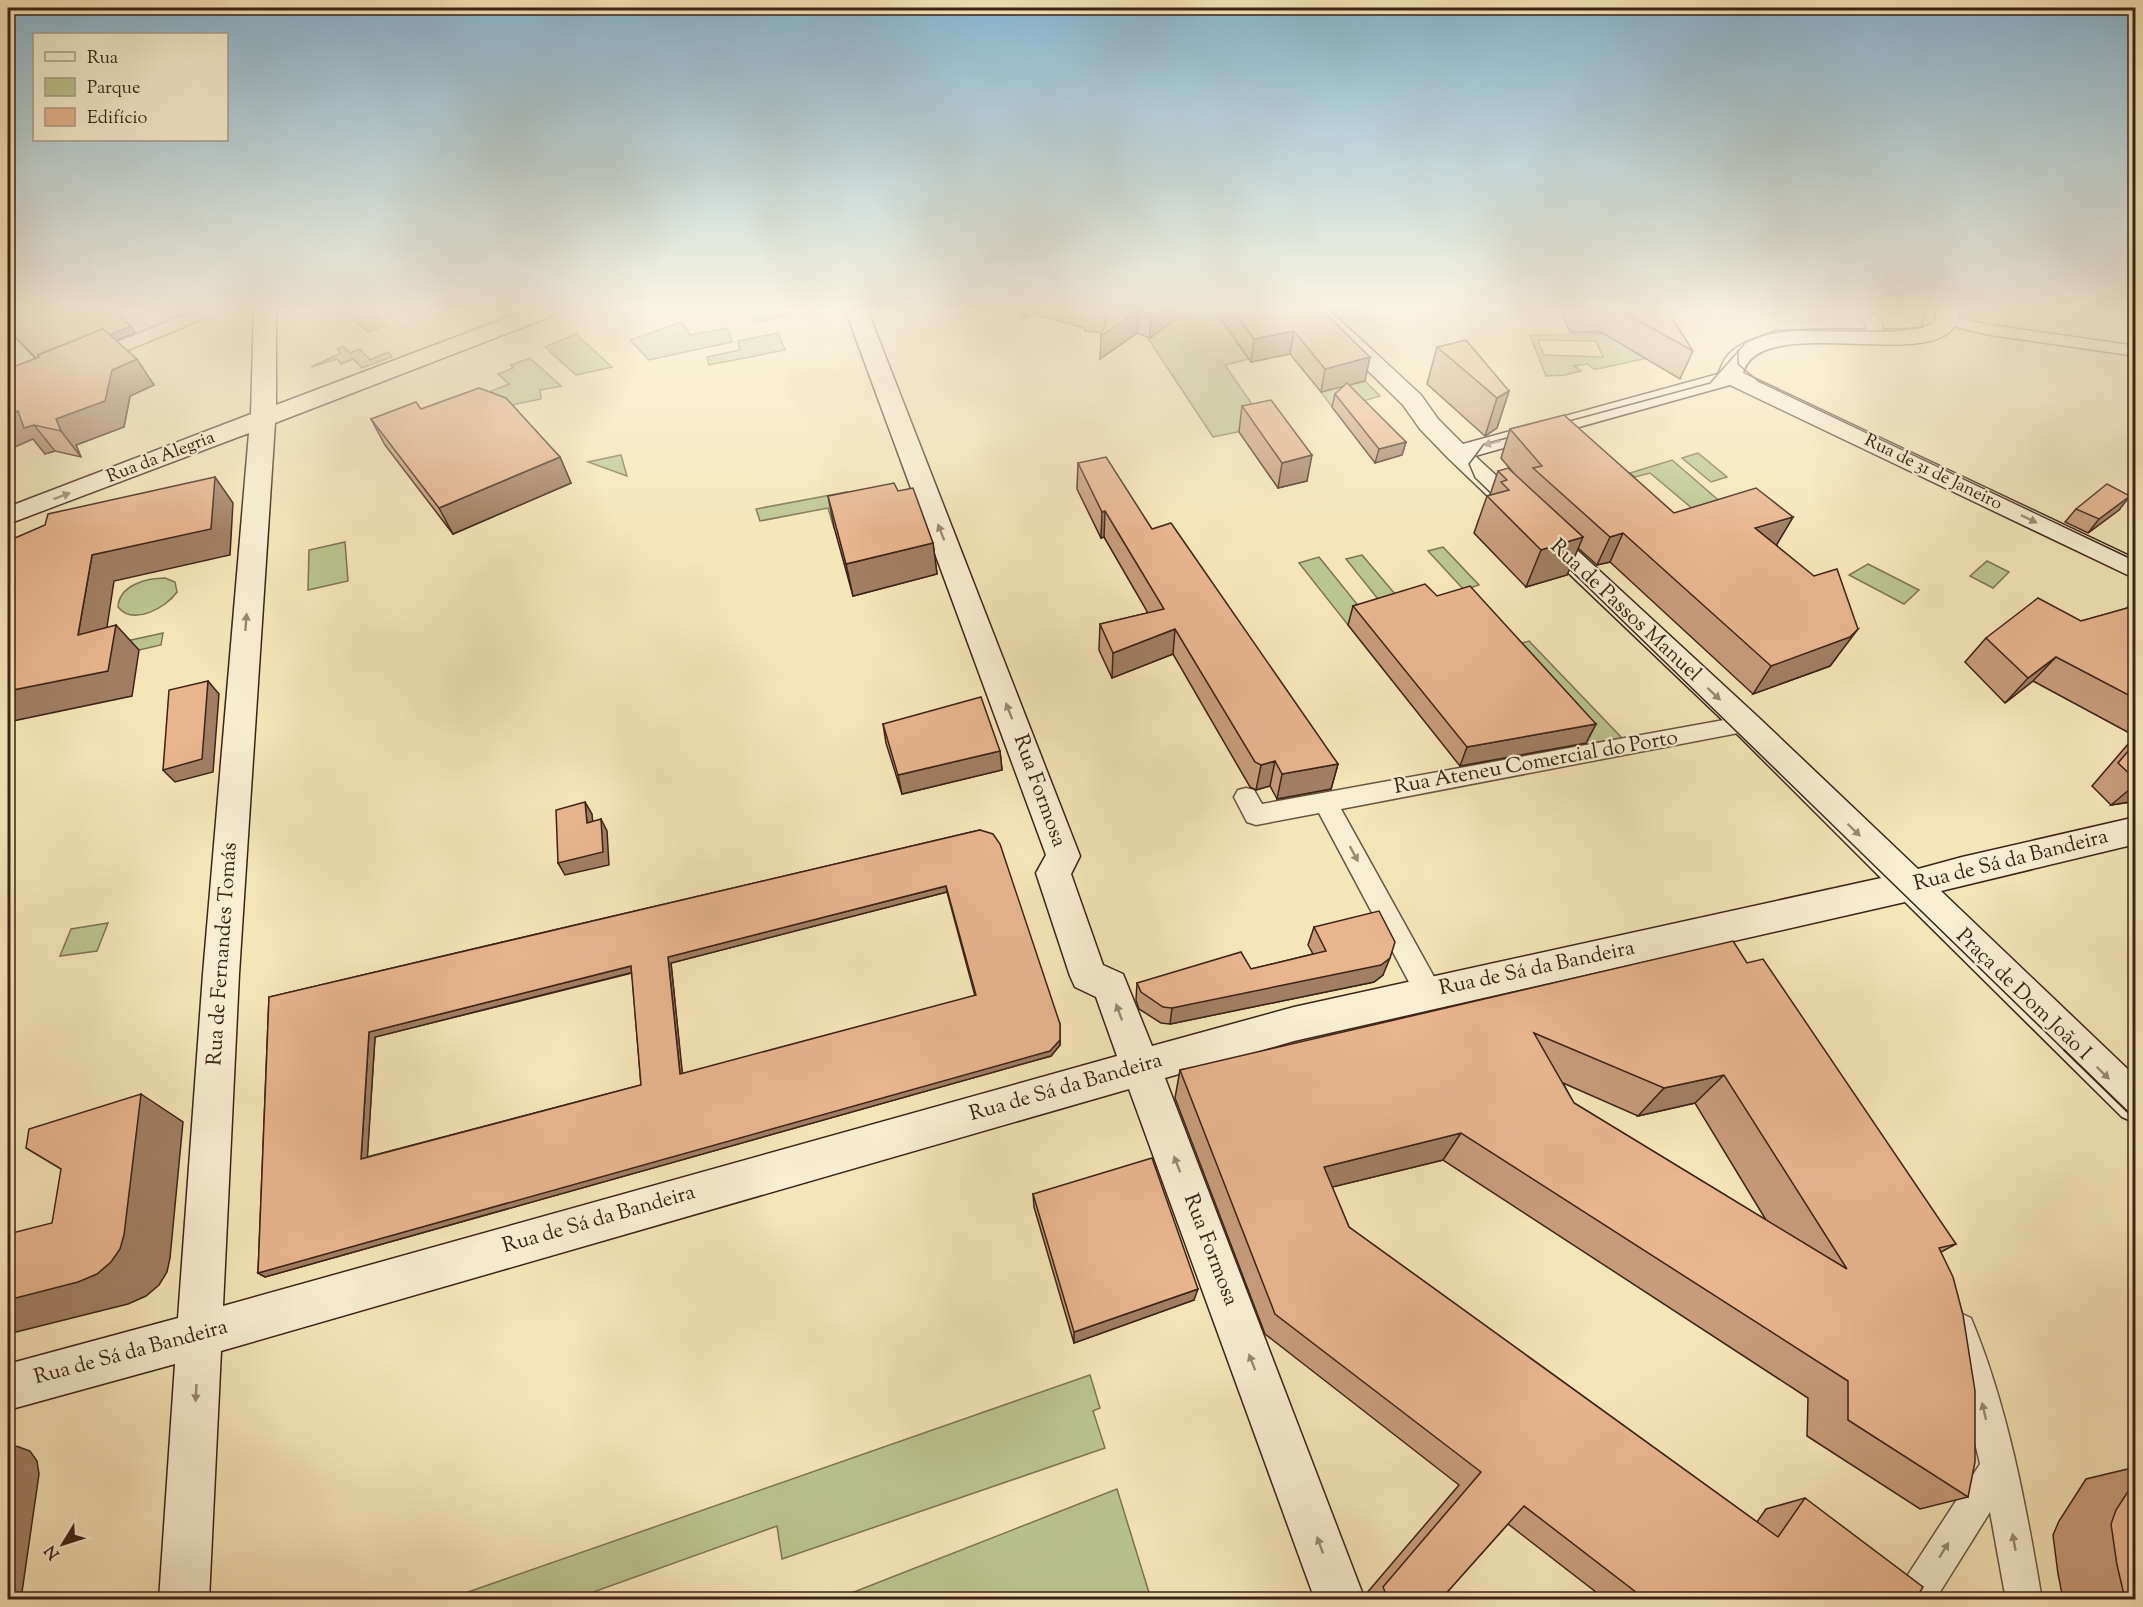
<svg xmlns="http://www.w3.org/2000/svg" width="2143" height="1607" viewBox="0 0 2143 1607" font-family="'Sorts Mill Goudy',serif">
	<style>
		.green { fill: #bbc590; stroke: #7c7454; stroke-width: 1.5; fill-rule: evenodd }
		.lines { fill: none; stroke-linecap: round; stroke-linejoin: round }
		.street-casing { stroke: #6a5340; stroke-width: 3 }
		.secondary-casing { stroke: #3c2217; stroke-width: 3 }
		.street { fill: #f8efd2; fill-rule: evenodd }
		.secondary { fill: #f8efd2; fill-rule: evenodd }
		.tram-far1 { stroke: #3c2217; stroke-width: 1.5 }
		.tram { stroke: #3c2217; stroke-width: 2 }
		.wall { fill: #c89c7b; stroke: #3c2217; stroke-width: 1.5; fill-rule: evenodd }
		.shaded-wall { fill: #a27f64; stroke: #3c2217; stroke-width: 1.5 }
		.building { fill: #e8b58f; stroke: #3c2217; stroke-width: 1.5; fill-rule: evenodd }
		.oneway { fill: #9a8874 }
		.labels { text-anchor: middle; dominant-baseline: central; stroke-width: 4.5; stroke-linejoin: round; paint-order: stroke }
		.far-street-label { font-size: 18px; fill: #3c2217; stroke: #f8efd2 }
		.street-label { font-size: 21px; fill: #3c2217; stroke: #f8efd2 }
	</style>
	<rect width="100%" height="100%" fill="#f5e6b9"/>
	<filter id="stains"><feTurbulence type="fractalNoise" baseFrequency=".00333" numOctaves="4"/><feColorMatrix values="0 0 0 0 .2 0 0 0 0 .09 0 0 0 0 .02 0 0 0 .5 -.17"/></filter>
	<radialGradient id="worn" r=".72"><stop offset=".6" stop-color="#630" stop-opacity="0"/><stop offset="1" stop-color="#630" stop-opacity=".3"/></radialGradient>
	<g class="green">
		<polygon points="341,309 401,309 377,318 385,326 368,332"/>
		<polygon points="774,309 781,309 784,313 794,311 796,314 755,322 751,314"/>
		<polygon points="1180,309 1214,309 1249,359 1225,365 1267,426 1213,437 1147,337 1150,338 1169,324"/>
		<polygon points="682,322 690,335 727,328 732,342 649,360 630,340"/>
		<polygon points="778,333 785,350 709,365 707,357 740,350 738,341"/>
		<polygon points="576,334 612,367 576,375 545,347"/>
		<path d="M1606,334L1665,354L1602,368L1594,369L1587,364L1574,366L1581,371L1565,375L1546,376L1530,335ZM1538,340L1596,341L1603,357L1544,355Z"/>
		<polygon points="343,346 350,353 360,349 370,360 388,352 392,357 362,368 353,359 341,364 337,359 311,367 341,353 337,349"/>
		<polygon points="530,358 561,386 540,390 541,399 507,406 491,391 509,384 498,374 513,368 511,365"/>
		<polygon points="1365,381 1380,396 1353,404 1336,412 1321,392"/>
		<polygon points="1698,453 1727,477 1711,482 1682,458"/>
		<polygon points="621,455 627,476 588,462"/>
		<polygon points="1672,460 1738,517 1712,525 1650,473 1635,477 1630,473"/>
		<polygon points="847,492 844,525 834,528 828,508 760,521 756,509"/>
		<polygon points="345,542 348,581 308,590 309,550"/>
		<polygon points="1443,547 1479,585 1464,590 1428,551"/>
		<polygon points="1362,555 1407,608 1389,613 1346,559"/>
		<polygon points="1319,557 1369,619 1348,625 1299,563"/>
		<polygon points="1987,561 2009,572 1993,588 1970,576"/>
		<polygon points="1868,564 1919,590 1904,604 1849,575"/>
		<path d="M165,578L175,582L177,592C166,608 133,626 118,607C119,585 147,578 165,578Z"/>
		<polygon points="163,633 161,645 139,650 104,646"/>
		<polygon points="1529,641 1622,738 1587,744 1502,649"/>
		<polygon points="108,923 97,951 60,956 71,929"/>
		<polygon points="1090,1375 1100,1408 1093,1411 1105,1448 782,1559 777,1526 574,1599 448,1599"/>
		<polygon points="1117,1489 1151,1599 836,1599"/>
	</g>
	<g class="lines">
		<g class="street-casing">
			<g id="street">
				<polygon points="200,309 221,309 219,312 99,362 87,362 85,358 87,354"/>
				<path d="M1845,309C1861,307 1876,309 1883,326L1876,341H1864L1862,337L1867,326L1865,322Z"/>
				<polygon points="1946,315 1990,325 2136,346 2136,356 1990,335 1940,323 1938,320"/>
				<polygon points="1746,716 1754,718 1757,724 1754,730 1341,809 1443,993 1439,1001 1429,1005 1419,1001 1319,813 1256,825 1247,822 1234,797 1238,790 1246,788 1254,790 1262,804"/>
				<path d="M1960,1313L1971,1318C2008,1407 2026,1505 2042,1600H2006L1990,1512L1935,1600H1895L1900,1587L1980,1464L1964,1396L1944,1329L1949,1318Z"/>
			</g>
		</g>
		<g class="secondary-casing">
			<path id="secondary" d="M254,309H276V405L530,309H560L557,314L275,423L239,974L223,1306L1117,1056L1096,997L1075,987L1070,976L1036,873L1046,855L845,309H867L1080,856L1071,874L1103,965L1123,974L1152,1046L1294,1007L1881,878L1735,732L1448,458L1420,429L1403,405L1305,309H1328L1421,395L1438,419L1463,444L1718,374C1721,368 1723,360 1729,354C1767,316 1871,335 1922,328L1935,322L1937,309H1959C1962,384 1761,306 1743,373L2136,559V579L1730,385L1475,456L1757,716L1918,869L1962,857L2136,817V844L1941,891L2136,1077V1123L2122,1117L1905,902L1294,1041L1165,1078L1365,1600H1315L1129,1089L221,1351L209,1600H159L175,1364L8,1410V1364L178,1318L203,974L249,433L8,524V507L251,414Z"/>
		</g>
		<use href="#street" class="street"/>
		<use href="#secondary" class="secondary"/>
		<g class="tram-far1">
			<polyline points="1738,350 1738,364 1758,381 2136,561"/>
			<polyline points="1554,425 1710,383 1746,342 1776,330 1894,331 1921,327 1928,309"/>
			<polyline points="1502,504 1475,478 1469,464 1484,444 1522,434"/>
			<polyline points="1558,558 2065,1051"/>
		</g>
		<polyline class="tram" points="2064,1050 2136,1120"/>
	</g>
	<g class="wall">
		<polygon points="8,309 131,326 135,333 116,341 154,385 130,396 124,427 76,445 81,457 55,451 45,454 33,439 35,358 8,330"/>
		<polygon points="1017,309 1189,309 1150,338 1137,333 1100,359 1102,333 1085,331 1085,328 1036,315 1022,318"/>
		<polygon points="1214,309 1321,309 1365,381 1348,385 1406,442 1402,455 1375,463 1332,407 1335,394 1344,386 1321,392 1290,354 1251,362"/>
		<polygon points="1560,309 1666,309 1693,351 1680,379 1601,332 1570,332"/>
		<polygon points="1437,347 1509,391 1497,428 1485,436 1427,384"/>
		<polygon points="1242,406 1307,481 1278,488 1239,432"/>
		<polygon points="421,409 560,457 571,483 453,534 385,445 371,419"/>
		<polygon points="1510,429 1674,513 1793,517 1776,545 1837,657 1830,666 1753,694 1610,562 1597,565 1578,548 1567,575 1526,587 1474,533 1487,496 1490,495 1498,471 1516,476 1501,458"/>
		<polygon points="1078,463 1152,529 1338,764 1331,789 1277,799 1270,786 1256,790 1250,787 1173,654 1112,678 1099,650 1100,624 1148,613 1104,537 1101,538 1077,489"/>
		<polygon points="898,491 933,543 937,574 853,596 834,527 828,496"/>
		<polygon points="2076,509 2119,510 2088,533 2065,522"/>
		<polygon points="1437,596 1596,724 1586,743 1460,766 1348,625 1353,606"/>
		<polygon points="2131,603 2136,606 2136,801 2111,805 2092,786 2135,736 2033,681 2005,703 1965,662 1986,638 2081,621 2126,609"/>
		<polygon points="883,724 1000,751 1002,770 902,794 886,743"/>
		<path d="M980,830L1060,1024V1045L1051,1056L265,1277L258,1273L269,997ZM947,892L975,996L682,1074L671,963ZM632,973L641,1085L367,1157L375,1037Z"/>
		<polygon points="1314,927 1383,975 1374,982 1170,1024 1161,1023 1139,1009 1136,1000 1137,983 1251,969 1313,954 1308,945"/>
		<path d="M1747,963L1956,1244L1941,1252L1968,1497L1920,1509L1807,1436L1808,1398L1443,1160L1332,1187L1349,1227L1757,1522L1766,1509L1805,1498L1916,1599H1605L1508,1524L1441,1599H1368L1366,1594L1459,1485L1265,1334L1175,1098L1180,1070ZM1563,1083L1638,1116L1695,1103L1766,1220L1574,1103Z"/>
		<polygon points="1033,1194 1194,1300 1074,1343 1034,1207"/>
		<polygon points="2136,1467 2136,1599 2063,1599 2058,1574 2053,1535 2059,1521 2086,1479"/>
	</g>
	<g class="shaded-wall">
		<polygon points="1022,309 1036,309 1036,315 1022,318"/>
		<polygon points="1160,309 1189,309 1150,338 1151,315"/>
		<polygon points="1139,310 1137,333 1100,359 1101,336"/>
		<polygon points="131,326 135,333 48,368 43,362"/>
		<polygon points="1294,331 1290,354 1251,362 1254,339"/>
		<polygon points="1370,357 1365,381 1321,392 1325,369"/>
		<polygon points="137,359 154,385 130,396 124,427 76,445 81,457 61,431 56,419 112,370"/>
		<polygon points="1509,391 1497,428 1485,436 1497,398"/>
		<polygon points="18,411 34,425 55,451 45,454 33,439 8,450 8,415"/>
		<polygon points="1406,442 1402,455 1375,463 1379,449"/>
		<polygon points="1312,455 1307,481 1278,488 1282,463"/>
		<polygon points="560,457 571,483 453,534 439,508"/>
		<polygon points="215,477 233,503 230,555 114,581 102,660 78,635 92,555"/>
		<polygon points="2130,496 2119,510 2088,533 2099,519"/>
		<polygon points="1105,511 1104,537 1101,538 1102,512"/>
		<polygon points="1793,517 1776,546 1755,528"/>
		<polygon points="1623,533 1610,562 1597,565 1610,537"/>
		<polygon points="1583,537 1567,575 1526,587 1541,550"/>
		<polygon points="933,543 937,574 853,596 846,564"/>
		<polygon points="116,625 139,650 132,696 8,722 8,691"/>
		<polygon points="1175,629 1173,654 1112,678 1113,653"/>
		<polygon points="1858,629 1830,666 1753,694 1771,666"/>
		<polygon points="2056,657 2033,681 2005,703 2028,678"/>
		<polygon points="208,681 219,694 213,772 175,782 163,770"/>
		<polygon points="1596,724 1586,743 1460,766 1467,747"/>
		<polygon points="1000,751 1002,770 902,794 898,775"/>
		<polygon points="1275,761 1270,786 1256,790 1261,765"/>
		<polygon points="1338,764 1331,789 1277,799 1282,774"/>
		<polygon points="2136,784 2136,801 2111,805"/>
		<polygon points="585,802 592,814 594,835 587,823"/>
		<polygon points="601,819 607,831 609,865 565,875 558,863"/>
		<polygon points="946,886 947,892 671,963 683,1079 680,1074 668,957"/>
		<polygon points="1390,958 1383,975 1374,982 1170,1024 1172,1008"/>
		<polygon points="631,966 634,972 375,1037 367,1164 361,1159 369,1032"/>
		<polygon points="1060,1040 1060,1045 1051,1056 265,1277 258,1273"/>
		<polygon points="1724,1075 1695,1103 1638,1116 1664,1088"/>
		<polygon points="141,1094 183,1122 170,1258 167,1272 159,1285 146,1296 128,1304 8,1334 8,1300"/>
		<polygon points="1461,1133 1443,1160 1312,1192 1324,1167"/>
		<polygon points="1198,1289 1194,1300 1074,1343 1074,1332"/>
		<polygon points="8,1444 19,1447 30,1451 37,1461 39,1474 21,1599 8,1599"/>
	</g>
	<g class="building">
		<polygon points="8,309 113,309 131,326 109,335 103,329 38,355 39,357 36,358 8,329"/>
		<polygon points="1089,309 1160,309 1151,315 1139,310 1101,336 1109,311"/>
		<polygon points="1232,309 1321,309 1370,357 1325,369 1294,331 1254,339"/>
		<polygon points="1618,309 1666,309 1693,351"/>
		<polygon points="103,329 137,359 112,370 105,401 56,419 61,431 34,425 24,428 18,411 8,415 8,369 39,357 38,355"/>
		<polygon points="1466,340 1509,391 1497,398 1437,347"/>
		<polygon points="1347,383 1406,442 1379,449 1335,394"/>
		<polygon points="479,388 506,398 560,457 439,508 371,419 416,402 421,409"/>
		<polygon points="1271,400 1312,455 1282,463 1242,406"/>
		<polygon points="1564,415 1674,513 1756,488 1793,517 1755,528 1814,576 1837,569 1858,629 1850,637 1771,666 1623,533 1610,537 1533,468 1542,466 1510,429"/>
		<polygon points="1106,457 1152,529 1171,523 1338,764 1282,774 1275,761 1261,765 1255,762 1175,629 1113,653 1100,624 1164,609 1105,511 1102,512 1078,463"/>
		<polygon points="1508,468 1583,537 1541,550 1487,496 1509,490 1501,482 1507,480 1498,471"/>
		<polygon points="215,477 211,529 92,555 78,635 116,625 108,671 8,691 8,541 45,525 48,514"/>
		<polygon points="894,483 898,491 913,488 933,543 846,564 828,496"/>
		<polygon points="2107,484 2130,496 2099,519 2076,509"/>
		<polygon points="1425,584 1437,596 1470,586 1596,724 1467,747 1353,606"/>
		<polygon points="2038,598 2081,621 2127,608 2131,603 2136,606 2136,699 2056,657 2028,678 1986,638"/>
		<polygon points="208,681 202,759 163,770 169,690"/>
		<polygon points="981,697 1000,751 898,775 883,724"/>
		<polygon points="2136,742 2136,780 2118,763"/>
		<polygon points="585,802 587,823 601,819 603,852 558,863 556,810"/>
		<path d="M980,830L993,834L1000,844L1060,1024V1040L1050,1051L258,1273L269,997ZM946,886L976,995L680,1074L668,957ZM631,966L641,1085L361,1159L369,1032Z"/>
		<polygon points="1379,911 1395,942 1390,958 1381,965 1172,1008 1163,1007 1141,992 1137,983 1241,952 1251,969 1326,951 1314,927"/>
		<path d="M1733,941L1747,963L1763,959L1956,1244L1939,1248L1953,1277L1963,1315L1975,1391V1462L1968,1497L1848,1420V1381L1461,1133L1324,1167L1349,1227L1778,1537L1805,1498L1923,1587L1916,1599H1645L1524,1506L1441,1599H1388L1383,1587L1481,1472L1275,1314L1180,1070ZM1534,1033L1664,1088L1724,1075L1847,1269L1574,1103Z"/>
		<polygon points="141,1094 124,1235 120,1249 111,1262 97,1274 78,1282 8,1300 8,1234 52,1223 61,1169 26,1148 29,1129"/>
		<polygon points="1152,1158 1198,1289 1074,1332 1033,1194"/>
		<polygon points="2136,1479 2136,1599 2125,1599 2117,1565 2111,1524 2116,1510"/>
	</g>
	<defs><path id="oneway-solid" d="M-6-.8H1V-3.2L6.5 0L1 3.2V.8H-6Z" transform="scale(1.5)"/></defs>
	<g class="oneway">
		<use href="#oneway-solid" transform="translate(1492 443) rotate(165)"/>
		<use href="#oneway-solid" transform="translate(62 496) rotate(-21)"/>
		<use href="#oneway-solid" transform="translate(2029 519) rotate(26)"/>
		<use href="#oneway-solid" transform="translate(941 532) rotate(-111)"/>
		<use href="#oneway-solid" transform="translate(246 622) rotate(-86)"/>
		<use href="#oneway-solid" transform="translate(1714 694) rotate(43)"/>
		<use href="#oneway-solid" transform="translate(1009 711) rotate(-111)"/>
		<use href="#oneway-solid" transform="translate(1854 830) rotate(44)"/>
		<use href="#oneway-solid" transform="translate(1354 854) rotate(62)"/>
		<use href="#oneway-solid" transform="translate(1119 1012) rotate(-110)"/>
		<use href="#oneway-solid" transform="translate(2103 1073) rotate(44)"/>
		<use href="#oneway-solid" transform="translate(1177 1164) rotate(-111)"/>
		<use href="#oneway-solid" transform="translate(1252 1362) rotate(-111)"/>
		<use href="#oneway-solid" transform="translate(196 1393) rotate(93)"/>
		<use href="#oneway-solid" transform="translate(1984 1411) rotate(-103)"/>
		<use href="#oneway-solid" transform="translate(2014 1542) rotate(-100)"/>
		<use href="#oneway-solid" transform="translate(1320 1545) rotate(-110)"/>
		<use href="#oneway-solid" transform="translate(1944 1550) rotate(-58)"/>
	</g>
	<linearGradient id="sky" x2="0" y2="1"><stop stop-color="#89b8d3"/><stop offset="0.58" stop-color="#faf4e0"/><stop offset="1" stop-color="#faf4e0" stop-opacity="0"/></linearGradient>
	<rect width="2143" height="534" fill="url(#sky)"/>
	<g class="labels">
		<g class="far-street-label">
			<text transform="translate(161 458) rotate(-21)">Rua da Alegria</text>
			<text transform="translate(1933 473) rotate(26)">Rua de 31 de Janeiro</text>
		</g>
		<g class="street-label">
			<text transform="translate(1625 611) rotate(43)">Rua de Passos Manuel</text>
			<text transform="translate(1536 763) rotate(-10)">Rua Ateneu Comercial do Porto</text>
			<text transform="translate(1039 791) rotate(70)">Rua Formosa</text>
			<text transform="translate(2011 861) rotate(-14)">Rua de Sá da Bandeira</text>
			<text transform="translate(223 954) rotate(-86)">Rua de Fernandes Tomás</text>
			<text transform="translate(1537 969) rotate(-12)">Rua de Sá da Bandeira</text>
			<text transform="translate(2023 995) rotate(44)">Praça de Dom João I</text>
			<text transform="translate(1066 1088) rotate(-16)">Rua de Sá da Bandeira</text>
			<text transform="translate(599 1220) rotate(-16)">Rua de Sá da Bandeira</text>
			<text transform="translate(1210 1250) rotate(69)">Rua Formosa</text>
			<text transform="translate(131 1353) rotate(-15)">Rua de Sá da Bandeira</text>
		</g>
	</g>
	<rect width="2143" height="1607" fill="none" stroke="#f5e6b9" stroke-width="30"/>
	<rect x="9" y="9" width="2125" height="1589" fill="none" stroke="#3c2217" stroke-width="3"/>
	<rect x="15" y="15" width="2113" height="1577" fill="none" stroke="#3c2217" stroke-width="1.5"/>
	<rect x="33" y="33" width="195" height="108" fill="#f8efd2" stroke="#ad9d87" stroke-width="1.5"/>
	<rect x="45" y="52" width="30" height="9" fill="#f8efd2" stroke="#ad9d87" stroke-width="1.5"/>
	<text x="87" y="63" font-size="18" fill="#3c2217">Rua</text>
	<rect x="45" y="78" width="30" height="18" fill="#bbc590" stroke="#ad9d87" stroke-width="1.5"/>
	<text x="87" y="93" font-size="18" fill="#3c2217">Parque</text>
	<rect x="45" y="108" width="30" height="18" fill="#e8b58f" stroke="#ad9d87" stroke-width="1.5"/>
	<text x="87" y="123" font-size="18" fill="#3c2217">Edifício</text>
	<g transform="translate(63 1544) rotate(232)" stroke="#f8efd2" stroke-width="4.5" paint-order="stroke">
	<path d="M0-4.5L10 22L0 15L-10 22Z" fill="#3c2217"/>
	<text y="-9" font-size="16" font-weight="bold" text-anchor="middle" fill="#3c2217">N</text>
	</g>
	<rect width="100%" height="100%" filter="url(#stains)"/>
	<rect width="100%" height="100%" fill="url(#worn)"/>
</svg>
